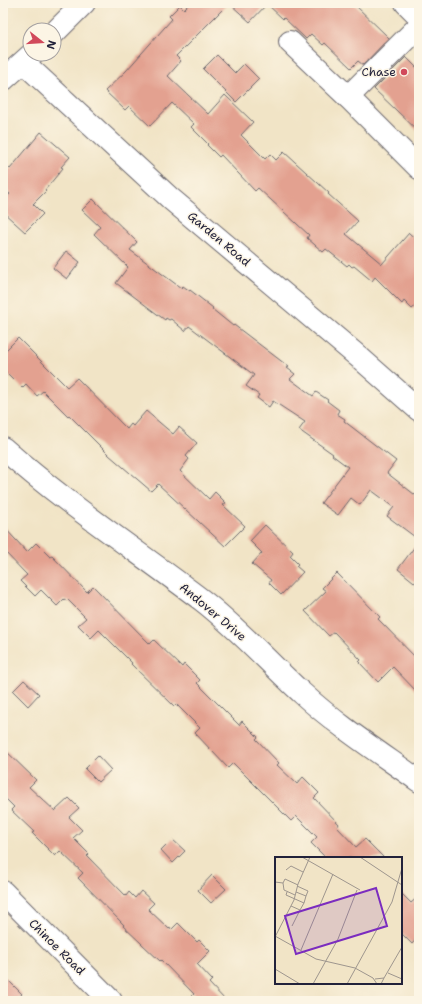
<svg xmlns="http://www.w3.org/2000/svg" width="422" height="1004" viewBox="0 0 422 1004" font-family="'Shantell Sans',sans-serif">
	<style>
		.building { fill: #e3a190 }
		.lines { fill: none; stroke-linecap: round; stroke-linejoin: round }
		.minor-casing { stroke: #6a666c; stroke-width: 24 }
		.minor { stroke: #fff; stroke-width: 22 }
		.poi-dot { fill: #d1495b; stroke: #fcf5e5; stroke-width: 1.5 }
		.labels { text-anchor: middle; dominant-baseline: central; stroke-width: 3; stroke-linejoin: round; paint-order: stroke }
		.poi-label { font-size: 12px; fill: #22223b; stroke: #fcf5e5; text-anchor: end }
		.street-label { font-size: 12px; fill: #22223b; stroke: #fcf5e5 }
		.inset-road { fill: none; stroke: #9e968e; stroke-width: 1 }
		.view { fill: #7b2cbf; fill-opacity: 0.15; stroke: #7b2cbf; stroke-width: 2 }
		.inset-edge { fill: none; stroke: #22223b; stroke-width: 2 }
	</style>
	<rect width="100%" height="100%" fill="#fcf5e5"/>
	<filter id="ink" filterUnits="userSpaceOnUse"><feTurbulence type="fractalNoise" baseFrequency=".025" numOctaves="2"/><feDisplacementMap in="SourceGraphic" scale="8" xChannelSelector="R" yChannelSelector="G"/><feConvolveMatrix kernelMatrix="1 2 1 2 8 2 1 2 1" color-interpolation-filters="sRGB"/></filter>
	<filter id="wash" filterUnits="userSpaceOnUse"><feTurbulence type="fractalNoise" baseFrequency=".012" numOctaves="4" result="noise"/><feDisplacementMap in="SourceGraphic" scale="16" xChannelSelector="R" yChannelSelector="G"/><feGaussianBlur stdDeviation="0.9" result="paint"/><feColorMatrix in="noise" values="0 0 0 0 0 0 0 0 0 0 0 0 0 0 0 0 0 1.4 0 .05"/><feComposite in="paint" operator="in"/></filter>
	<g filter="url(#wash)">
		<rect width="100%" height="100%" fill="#f1e4c6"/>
		<g id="blocks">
			<g class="building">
				<polygon points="190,3 229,3 176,56 181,61 168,76 208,114 225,95 253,122 241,135 265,159 270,154 276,160 284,152 329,193 328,194 358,221 346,234 382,264 409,233 419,242 419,303 412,309 404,301 402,304 375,277 372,281 354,266 352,267 349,264 347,266 326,249 323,252 307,238 309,235 258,188 255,191 221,155 219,157 207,145 208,144 191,127 194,124 172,103 150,126 129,106 125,110 105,91 126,71 172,19 169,16 180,5 184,9"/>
				<polygon points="229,3 353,3 389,38 363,65 358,61 351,68 325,43 323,45 311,34 306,39 284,18 283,19 267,4 250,22"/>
				<polygon points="217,55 235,73 244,64 259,79 236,102 203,69"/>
				<polygon points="406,57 419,70 419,132 374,89"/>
				<polygon points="41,132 70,157 61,167 63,168 45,190 46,191 33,204 43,214 25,232 3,212 3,201 10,194 3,187 3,162 10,169"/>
				<polygon points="93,199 137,242 130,250 181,288 183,286 190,291 190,290 213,308 212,309 233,326 234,325 289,367 287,368 295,374 290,379 313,396 316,392 328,400 327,401 339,410 337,414 345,419 344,421 396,461 387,473 419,498 419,540 387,516 394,507 371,490 360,505 351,498 338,515 321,503 348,467 332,455 333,454 299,430 305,422 273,401 269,407 257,398 259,395 246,386 254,375 189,326 185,331 171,319 169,320 166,318 165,320 116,283 128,267 94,234 100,227 82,210"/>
				<polygon points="66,251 80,262 67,279 53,268"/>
				<polygon points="18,338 67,387 77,378 127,429 131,424 133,426 146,411 173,434 179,427 197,443 186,456 189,459 180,471 209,499 215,492 226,503 223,505 245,526 225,546 158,484 151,491 109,455 69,415 68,416 43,391 37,396 26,384 22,388 3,369 3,353"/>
				<polygon points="265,525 293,552 290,556 298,564 296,566 303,572 281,595 269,583 271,580 252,564 262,553 250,541"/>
				<polygon points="3,526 27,552 36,543 50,557 52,556 87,592 93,586 150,644 154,640 182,667 184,664 200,680 197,683 239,725 242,721 258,737 256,739 279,763 277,765 297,784 303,777 319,793 314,798 339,824 337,827 356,847 365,839 384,858 326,858 311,843 317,837 296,816 291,821 233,763 228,768 195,733 200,728 176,704 174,706 131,664 132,663 99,630 91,638 78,625 86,618 68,600 67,601 64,599 57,606 41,590 35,596 20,581 27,575 3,550"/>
				<polygon points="419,541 419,586 398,569"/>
				<polygon points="337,573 380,617 378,619 419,661 419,694 393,667 378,682 359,662 361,660 334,632 329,636 305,611 326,591 322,588"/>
				<polygon points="24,680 39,694 28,706 13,691"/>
				<polygon points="3,748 36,780 29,787 55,811 69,798 79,808 69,817 82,830 73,838 89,854 87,856 126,896 129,892 135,898 141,891 154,903 148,909 169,929 170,928 171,930 178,923 197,942 199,940 210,951 197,964 212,980 209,983 226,1001 187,1001 194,994 161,960 160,961 123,926 124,925 78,878 83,873 60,851 55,856 32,833 34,832 11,810 14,807 3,796"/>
				<polygon points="98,756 111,770 98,782 85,769"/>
				<polygon points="172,839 185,851 173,863 161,850"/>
				<polygon points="212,875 226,889 211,903 198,890"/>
				<polygon points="401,893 411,903 419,896 419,936 412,944 401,933"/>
				<polygon points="3,975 22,994 15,1001 3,1001"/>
			</g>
		</g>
	</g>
	<g filter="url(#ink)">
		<use href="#blocks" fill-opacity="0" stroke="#6a666c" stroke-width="1"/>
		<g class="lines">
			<g class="minor-casing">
				<g id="minor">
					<polyline points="406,3 419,16"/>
					<polyline points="54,33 84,3"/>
					<polyline points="290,42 348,97 419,168"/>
					<polyline points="24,63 171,199 360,358 419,410"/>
					<polyline points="3,80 32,54"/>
					<polyline points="348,97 419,26"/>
					<path d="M3,448C66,504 136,550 203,601C239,629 269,663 303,694C338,726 380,753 419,781"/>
					<polyline points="3,892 111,1001"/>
				</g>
			</g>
			<use href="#minor" class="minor"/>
		</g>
	</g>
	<circle class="poi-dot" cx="404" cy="72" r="4"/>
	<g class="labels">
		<g class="poi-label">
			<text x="396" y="72">Chase</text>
		</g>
		<g class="street-label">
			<text transform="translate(219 239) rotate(40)">Garden Road</text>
			<text transform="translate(213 612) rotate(40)">Andover Drive</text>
			<text transform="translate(57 947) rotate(45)">Chinoe Road</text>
		</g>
	</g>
	<g transform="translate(275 857)">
		<rect width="127" height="127" fill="#f1e4c6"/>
		<path class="inset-road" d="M27,0L85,33M85,0L127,28M11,13L16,9L28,15M0,25L8,26L9,33L20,38M8,26L10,22L23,28M22,29L33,34L31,39M12,35L11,38L29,46L31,39L21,35M16,49L25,53L29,46M17,69L25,53M0,79L41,102L80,111L98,121L102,127M0,80L19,43L23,27L35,0M26,93L58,17M0,112L25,127M113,116L127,122M109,121L127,90M100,122L109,121L106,127M38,127L63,82L82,33M72,127L117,45L127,11"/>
		<path class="view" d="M101,31L112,69L21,97L10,59Z"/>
		<rect width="127" height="127" class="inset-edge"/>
	</g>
	<rect width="422" height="1004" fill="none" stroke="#fcf5e5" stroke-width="16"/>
	<g transform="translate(42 42) rotate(107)"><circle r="19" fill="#fcf5e5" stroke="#a5a1a1"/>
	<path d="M0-3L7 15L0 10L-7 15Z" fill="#d1495b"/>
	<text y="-6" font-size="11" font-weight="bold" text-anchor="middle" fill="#22223b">N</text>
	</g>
</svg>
